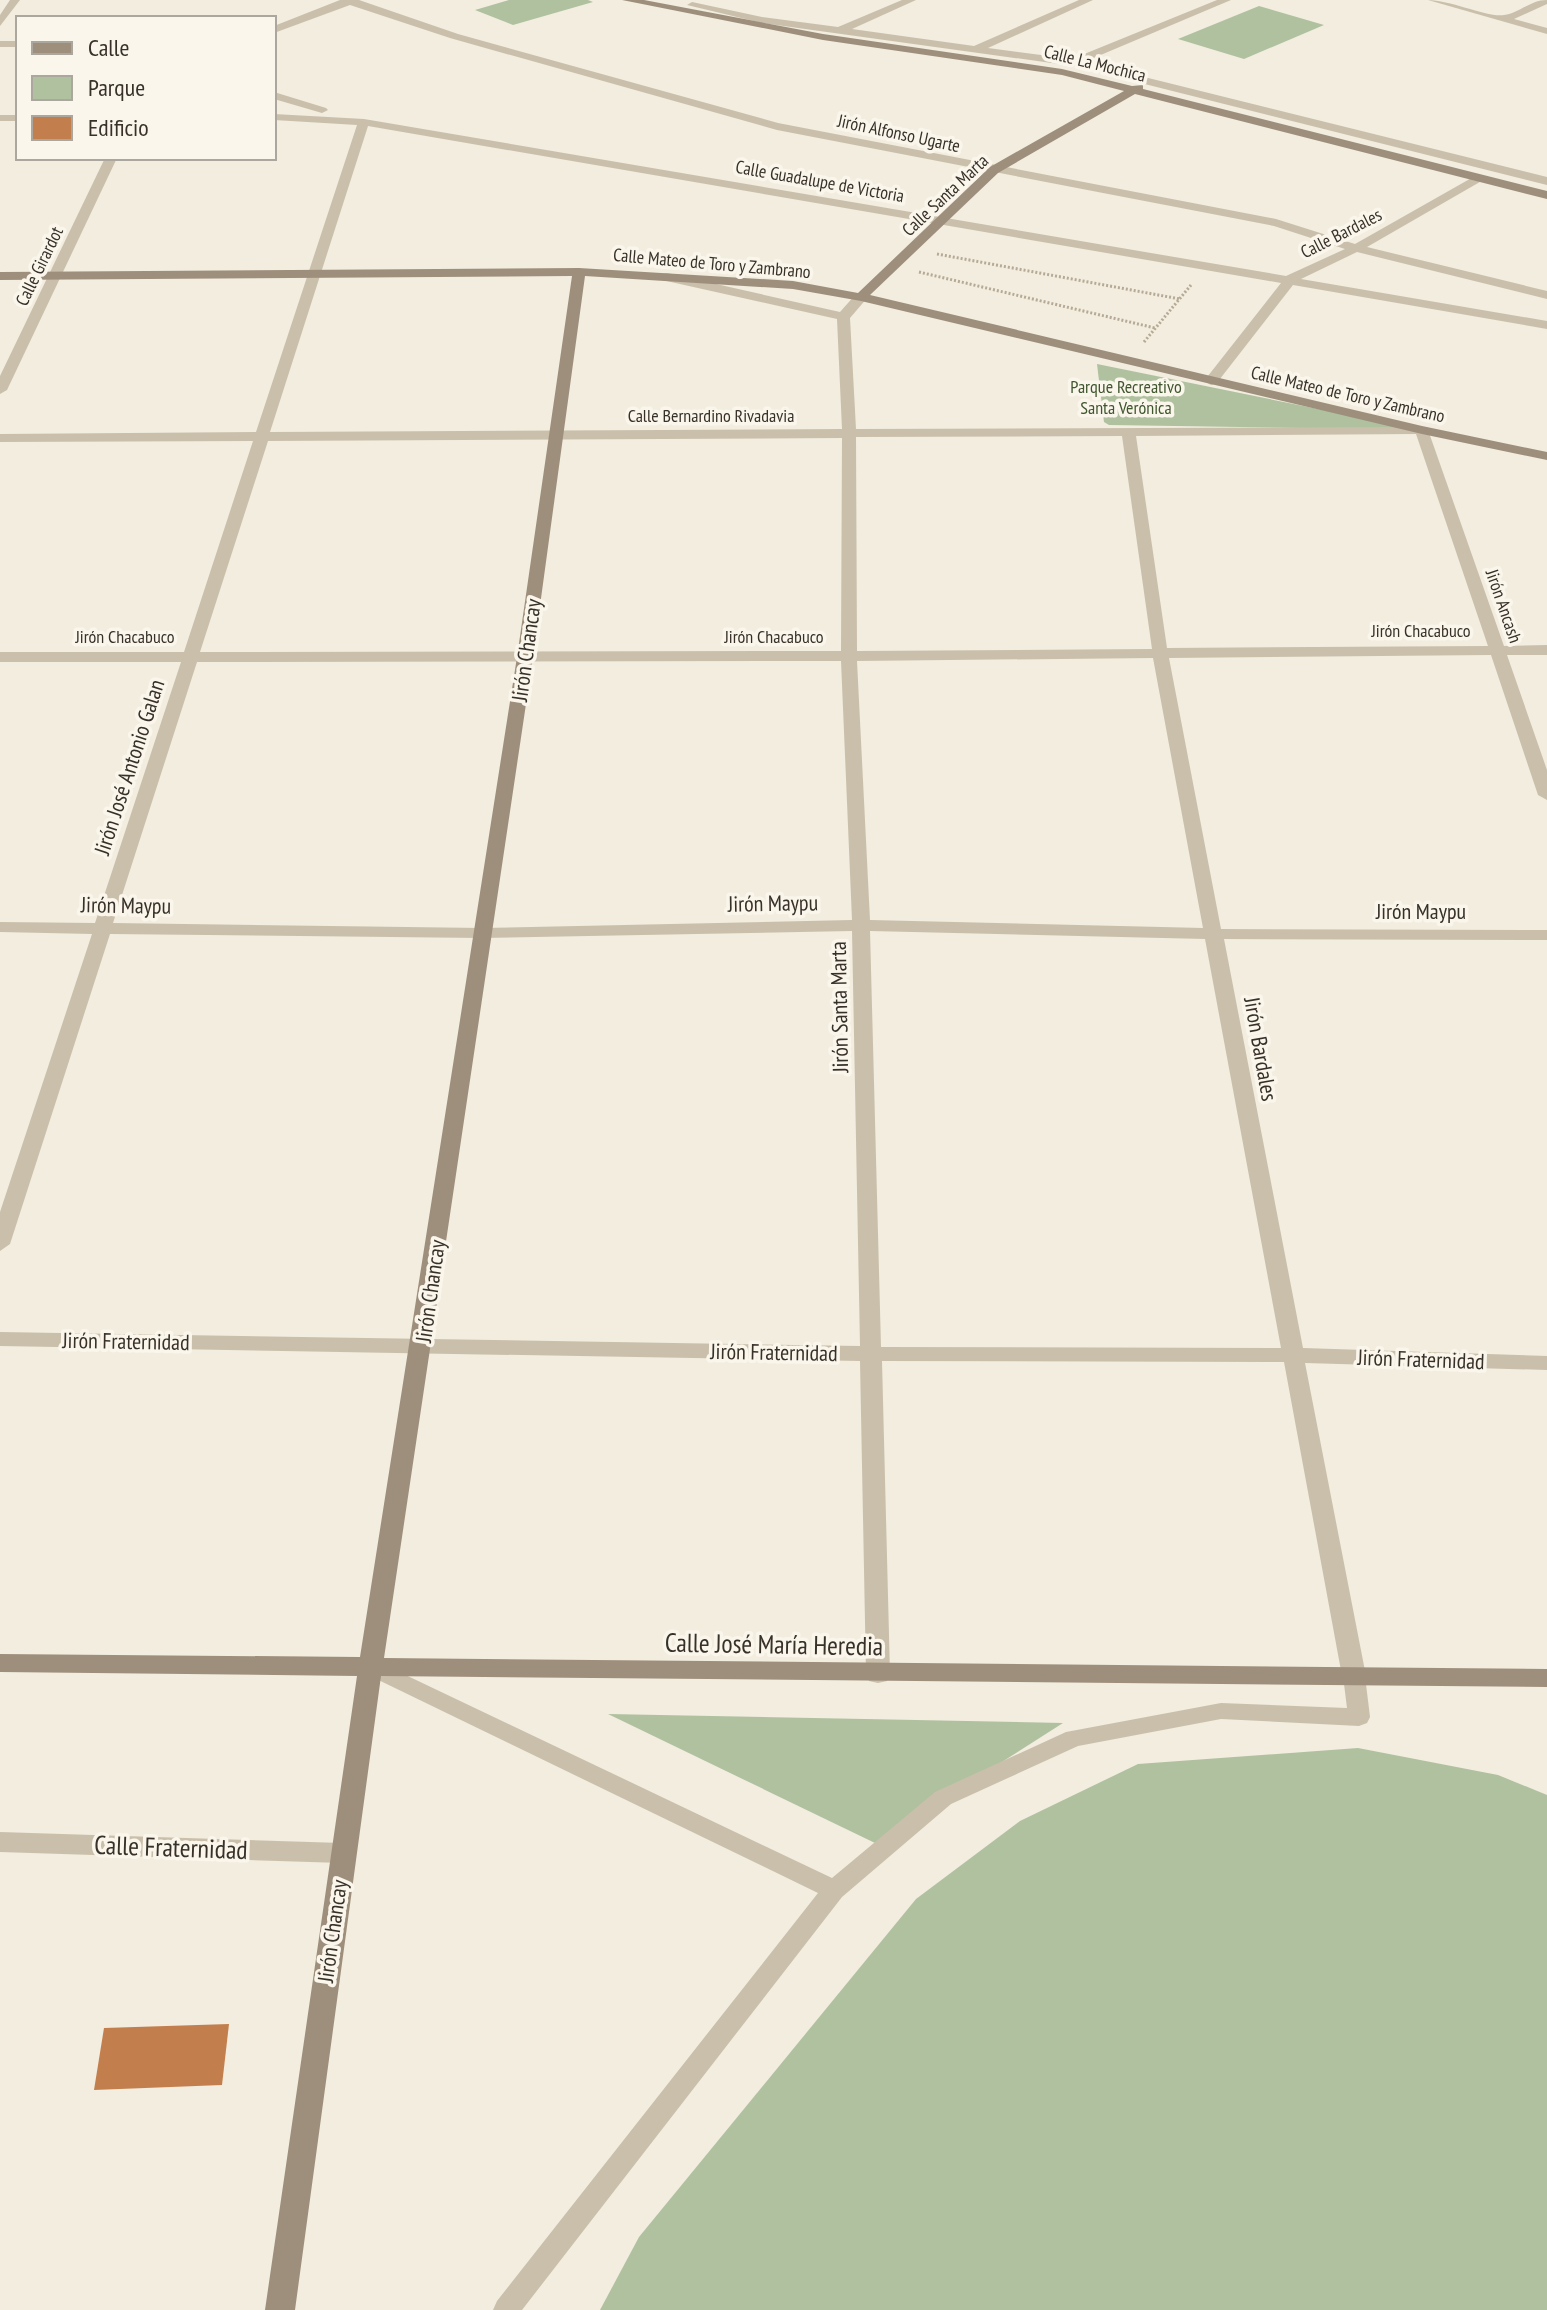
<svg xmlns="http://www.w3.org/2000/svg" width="1547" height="2310" viewBox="0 0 1547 2310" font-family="'PT Sans Narrow',sans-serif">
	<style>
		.green { fill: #b0c19f }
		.building { fill: #c27f4d }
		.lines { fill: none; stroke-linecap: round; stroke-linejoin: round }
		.path { stroke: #b6a995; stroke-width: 3; stroke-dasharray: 2 2; stroke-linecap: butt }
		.lane { fill: #cabfab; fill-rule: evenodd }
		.street { fill: #cabfab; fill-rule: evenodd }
		.secondary { fill: #9e8f7c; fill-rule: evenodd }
		.labels { text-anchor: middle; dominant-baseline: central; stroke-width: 7; stroke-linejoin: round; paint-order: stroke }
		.far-street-label { font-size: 18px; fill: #38312a; stroke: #faf6ec }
		.far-park-label { font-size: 18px; fill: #40562e; stroke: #faf6ec }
		.street-label { font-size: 22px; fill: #38312a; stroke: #faf6ec }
		.near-street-label { font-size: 26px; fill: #38312a; stroke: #faf6ec }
	</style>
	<rect width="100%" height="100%" fill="#f2eddf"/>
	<g class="green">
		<polygon points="509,0 588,0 593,2 513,25 475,10"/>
		<polygon points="1259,6 1324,25 1244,59 1178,39"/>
		<polygon points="1097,364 1422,430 1109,425 1104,422"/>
		<polygon points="608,1714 1063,1723 875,1843"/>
		<polygon points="1358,1748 1498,1775 1547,1795 1547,2310 600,2310 639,2237 916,1899 1020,1821 1138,1764"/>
	</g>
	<polygon class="building" points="229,2024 222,2085 94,2090 104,2028"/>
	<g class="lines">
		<g class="path">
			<polyline points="937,254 1180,299"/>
			<polyline points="919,272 1155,328"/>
			<polyline points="1144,342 1191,285"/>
		</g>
		<polygon class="lane" points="372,1659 832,1878 935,1792 1066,1732 1221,1703 1347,1708 1343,1676 1346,1670 1354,1668 1362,1670 1365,1676 1370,1717 1367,1723 1359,1726 1221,1719 1078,1746 951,1804 842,1897 522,2310 493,2310 497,2301 818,1893 364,1673 361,1667 364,1661"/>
		<g class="street">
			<polygon points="10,0 20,0 0,26 0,15"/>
			<path d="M340,0H359L458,34L778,123L1276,219L1355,244L1475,176L1485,179L1367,247L1547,291V299L1357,252L1301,279L1547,321V329L1293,285L1216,384L1211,385L1204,381L1281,283L368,126L270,432L842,429L837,319L662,280V274L667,273L840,312L856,294H866L868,297L850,318L856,429L1427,427L1504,646L1547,645V655H1507L1547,770V800L1538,795L1491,655L1169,658L1221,929L1547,930V940L1224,939L1303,1348L1547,1356V1370L1305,1363L1366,1676L1363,1683L1354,1685L1345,1683L1342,1676L1284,1362L882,1361L890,1674L887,1681L878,1683L869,1681L866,1674L860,1361L0,1346V1332L860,1346L852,931L482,938L110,934L10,1244L0,1251V1212L92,934L0,932V922L95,923L181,662H0V652H184L253,441L0,442V434L256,432L357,125L274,120V114L364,119L1286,276L1345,249L1274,226L777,130L450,38L350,5L274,33V26ZM1416,434L1488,646L1167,648L1136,436ZM1122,436L1152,649L857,651L856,437ZM842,438L841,651L200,652L268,441ZM1153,658L1203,928L870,920L857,661ZM841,661L852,920L482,928L113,923L197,662ZM870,931L1205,939L1281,1348L881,1347Z"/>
			<polygon points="902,0 916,0 852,29 974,46 1079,0 1093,0 988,48 1072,59 1217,0 1231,0 1084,62 1547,177 1547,185 1073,66 762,23 687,5 692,2 762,17 838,27"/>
			<path d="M1428,0C1450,0 1489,18 1504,15C1520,13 1530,0 1547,0V4L1514,19L1547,28V34Z"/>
			<rect x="0" y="41" width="18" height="6"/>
			<polygon points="274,92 326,108 328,110 322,113 274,99"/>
			<rect x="0" y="115" width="18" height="6"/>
			<polygon points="105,158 117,158 7,390 0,394 0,376"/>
			<polygon points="0,1832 342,1843 351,1846 355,1853 351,1860 342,1863 0,1852"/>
		</g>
		<polygon class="secondary" points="622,0 644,0 823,34 1062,69 1132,86 1143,85 1143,89 1547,191 1547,199 1135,94 998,173 870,295 1422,426 1547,452 1547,460 1422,434 861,301 793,289 585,276 533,657 384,1658 1547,1669 1547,1687 381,1676 295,2310 265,2310 357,1676 0,1672 0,1654 360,1657 517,657 572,276 0,280 0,272 579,268 793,281 858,293 990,167 1124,91 1062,75 823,40"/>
	</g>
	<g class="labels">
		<g class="far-street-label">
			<text transform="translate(1095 63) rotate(14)">Calle La Mochica</text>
			<text transform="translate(899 133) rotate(12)">Jirón Alfonso Ugarte</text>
			<text transform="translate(820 181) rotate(10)">Calle Guadalupe de Victoria</text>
			<text transform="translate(945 195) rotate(-43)">Calle Santa Marta</text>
			<text transform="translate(1341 233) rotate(-27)">Calle Bardales</text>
			<text transform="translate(712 263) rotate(5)">Calle Mateo de Toro y Zambrano</text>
			<text transform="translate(39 266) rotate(-64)">Calle Girardot</text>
			<text transform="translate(1348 394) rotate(13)">Calle Mateo de Toro y Zambrano</text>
			<text x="711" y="415">Calle Bernardino Rivadavia</text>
			<text transform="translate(1504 606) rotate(71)">Jirón Ancash</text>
			<text x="1421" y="630">Jirón Chacabuco</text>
			<text x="125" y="636">Jirón Chacabuco</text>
			<text x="774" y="636">Jirón Chacabuco</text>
		</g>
		<g class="far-park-label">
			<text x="1126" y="386">Parque Recreativo<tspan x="1126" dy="21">Santa Verónica</tspan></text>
		</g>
		<g class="street-label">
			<text transform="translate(526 650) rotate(-82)">Jirón Chancay</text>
			<text transform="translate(129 767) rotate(-72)">Jirón José Antonio Galan</text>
			<text transform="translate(773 903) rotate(-1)">Jirón Maypu</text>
			<text transform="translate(126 905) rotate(1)">Jirón Maypu</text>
			<text x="1421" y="911">Jirón Maypu</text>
			<text transform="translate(839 1007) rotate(-91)">Jirón Santa Marta</text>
			<text transform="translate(1261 1049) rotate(80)">Jirón Bardales</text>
			<text transform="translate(430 1291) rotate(-82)">Jirón Chancay</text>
			<text transform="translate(126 1341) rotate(1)">Jirón Fraternidad</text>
			<text transform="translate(774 1352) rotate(1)">Jirón Fraternidad</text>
			<text transform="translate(1421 1359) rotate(2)">Jirón Fraternidad</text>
			<text transform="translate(332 1931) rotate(-82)">Jirón Chancay</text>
		</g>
		<g class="near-street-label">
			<text transform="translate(774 1644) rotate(1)">Calle José María Heredia</text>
			<text transform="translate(171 1847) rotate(2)">Calle Fraternidad</text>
		</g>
	</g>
	<rect x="16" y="16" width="260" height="144" fill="#faf6ec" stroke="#aca79e" stroke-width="2"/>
	<rect x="32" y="42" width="40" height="12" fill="#9e8f7c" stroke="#aca79e" stroke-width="2"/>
	<text x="88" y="56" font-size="24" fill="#38312a">Calle</text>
	<rect x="32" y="76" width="40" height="24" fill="#b0c19f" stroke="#aca79e" stroke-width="2"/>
	<text x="88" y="96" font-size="24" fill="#38312a">Parque</text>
	<rect x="32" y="116" width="40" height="24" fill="#c27f4d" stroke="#aca79e" stroke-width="2"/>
	<text x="88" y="136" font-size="24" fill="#38312a">Edificio</text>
</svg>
